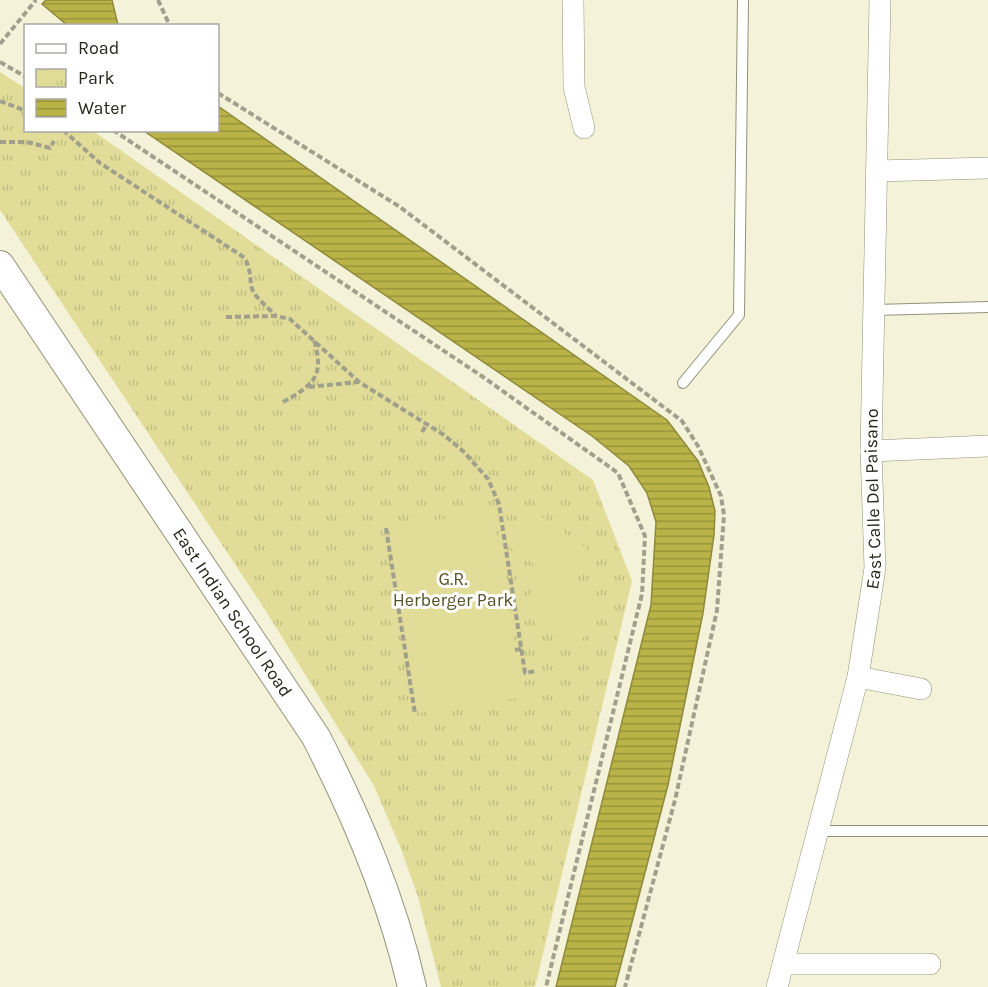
<svg xmlns="http://www.w3.org/2000/svg" width="988" height="987" viewBox="0 0 988 987" font-family="Karla,sans-serif">
	<style>
		.park { fill: url(#park-tufts) }
		.garden { fill: #e1dd98 }
		.water { fill: url(#water-rules); stroke: #8e8a3b; stroke-width: 1.5 }
		.lines { fill: none; stroke-linecap: round; stroke-linejoin: round }
		.lane-casing { stroke: #92927a; stroke-width: 12 }
		.street-casing { stroke: #92927a; stroke-width: 22 }
		.secondary-casing { stroke: #92927a; stroke-width: 30 }
		.path { stroke: #a1a08d; stroke-width: 4; stroke-dasharray: 6 3; stroke-linecap: butt }
		.lane { stroke: #fff; stroke-width: 10 }
		.street { stroke: #fff; stroke-width: 21 }
		.secondary { stroke: #fff; stroke-width: 28 }
		.labels { text-anchor: middle; dominant-baseline: central; stroke-width: 6; stroke-linejoin: round; paint-order: stroke }
		.street-label { font-size: 18px; fill: #27271d; stroke: #fff }
		.park-label { font-size: 18px; fill: #555327; stroke: #fff }
	</style>
	<defs>
		<pattern id="park-tufts" width="24" height="20" patternUnits="userSpaceOnUse" patternTransform="scale(1.5)"><rect width="24" height="20" fill="#e1dd98"/><path d="M3 7l-1-3M5 7V3M7 7l1-3M15 17l-1-3M17 17v-4M19 17l1-3" fill="none" stroke="#c1be83"/></pattern>
		<pattern id="water-rules" width="6" height="5" patternUnits="userSpaceOnUse" patternTransform="scale(1.5)"><rect width="6" height="5" fill="#bab448"/><path d="M0 2.5h6" fill="none" stroke="#97923b"/></pattern>
	</defs>
	<rect width="100%" height="100%" fill="#f4f3d9"/>
	<polygon class="park" points="0,72 25,88 26,130 93,131 593,480 632,581 535,987 441,987 418,897 401,849 374,786 264,608 0,210"/>
	<g class="garden">
		<polygon points="493,511 522,697 418,713 389,527"/>
		<polygon points="534,511 591,552 566,587 601,613 576,648 520,608 545,572 509,546"/>
	</g>
	<g class="water">
		<polygon points="46,0 112,0 118,25 67,25 42,4"/>
		<polygon points="218,106 667,420 698,461 709,487 715,511 714,535 703,613 668,785 615,987 556,987 651,605 656,522 647,493 629,466 592,436 144,131 218,130"/>
	</g>
	<g class="lines">
		<g class="lane-casing">
			<g id="lane">
				<polyline points="874,310 988,307"/>
				<polyline points="683,383 739,315 743,0"/>
				<polyline points="818,831 988,831"/>
			</g>
		</g>
		<g class="street-casing">
			<g id="street">
				<polyline points="573,0 574,87 584,128"/>
				<polyline points="877,171 988,168"/>
				<polyline points="871,451 988,446"/>
				<polyline points="858,677 921,689"/>
				<polyline points="783,964 930,964"/>
				<path id="s1" d="M777,987L858,677L875,568L871,451L880,0"/>
			</g>
		</g>
		<g class="secondary-casing">
			<g id="secondary">
				<path id="s2" d="M0,265L316,737C357,817 392,899 412,987"/>
			</g>
		</g>
		<g class="path">
			<polyline points="158,0 170,26"/>
			<polyline points="0,44 36,0"/>
			<polyline points="0,62 26,77"/>
			<polyline points="218,93 400,207 682,421 698,446 721,496 724,515 717,610 675,800 625,987"/>
			<polyline points="0,101 26,111"/>
			<path d="M63,130L100,163L245,258C250,269 250,274 251,285C253,297 268,307 275,315"/>
			<polyline points="113,130 483,377 618,473 645,536 642,594 546,987"/>
			<polyline points="0,142 27,142 50,148 54,141"/>
			<polyline points="226,317 276,316 290,319 359,382 444,435 464,452 488,479 499,504 525,673 536,671"/>
			<polyline points="309,387 358,382"/>
			<path d="M283,402C313,385 325,377 314,340"/>
			<polyline points="422,432 427,424"/>
			<polyline points="386,528 415,714"/>
			<polyline points="515,650 521,649"/>
		</g>
		<use href="#lane" class="lane"/>
		<use href="#street" class="street"/>
		<use href="#secondary" class="secondary"/>
	</g>
	<g class="labels">
		<g class="street-label">
			<text stroke="none"><textPath href="#s1" startOffset="500">East Calle Del Paisano</textPath></text>
			<text stroke="none"><textPath href="#s2" startOffset="418">East Indian School Road</textPath></text>
		</g>
		<g class="park-label">
			<text x="453" y="579">G.R.<tspan x="453" dy="21">Herberger Park</tspan></text>
		</g>
	</g>
	<rect x="24" y="24" width="195" height="108" fill="#ffffff" stroke="#a9a9a5" stroke-width="1.5"/>
	<rect x="36" y="44" width="30" height="9" fill="#ffffff" stroke="#a9a9a5" stroke-width="1.5"/>
	<text x="78" y="54" font-size="18" fill="#27271d">Road</text>
	<rect x="36" y="69" width="30" height="18" fill="url(#park-tufts)" stroke="#a9a9a5" stroke-width="1.5"/>
	<text x="78" y="84" font-size="18" fill="#27271d">Park</text>
	<rect x="36" y="99" width="30" height="18" fill="url(#water-rules)" stroke="#a9a9a5" stroke-width="1.5"/>
	<text x="78" y="114" font-size="18" fill="#27271d">Water</text>
</svg>
